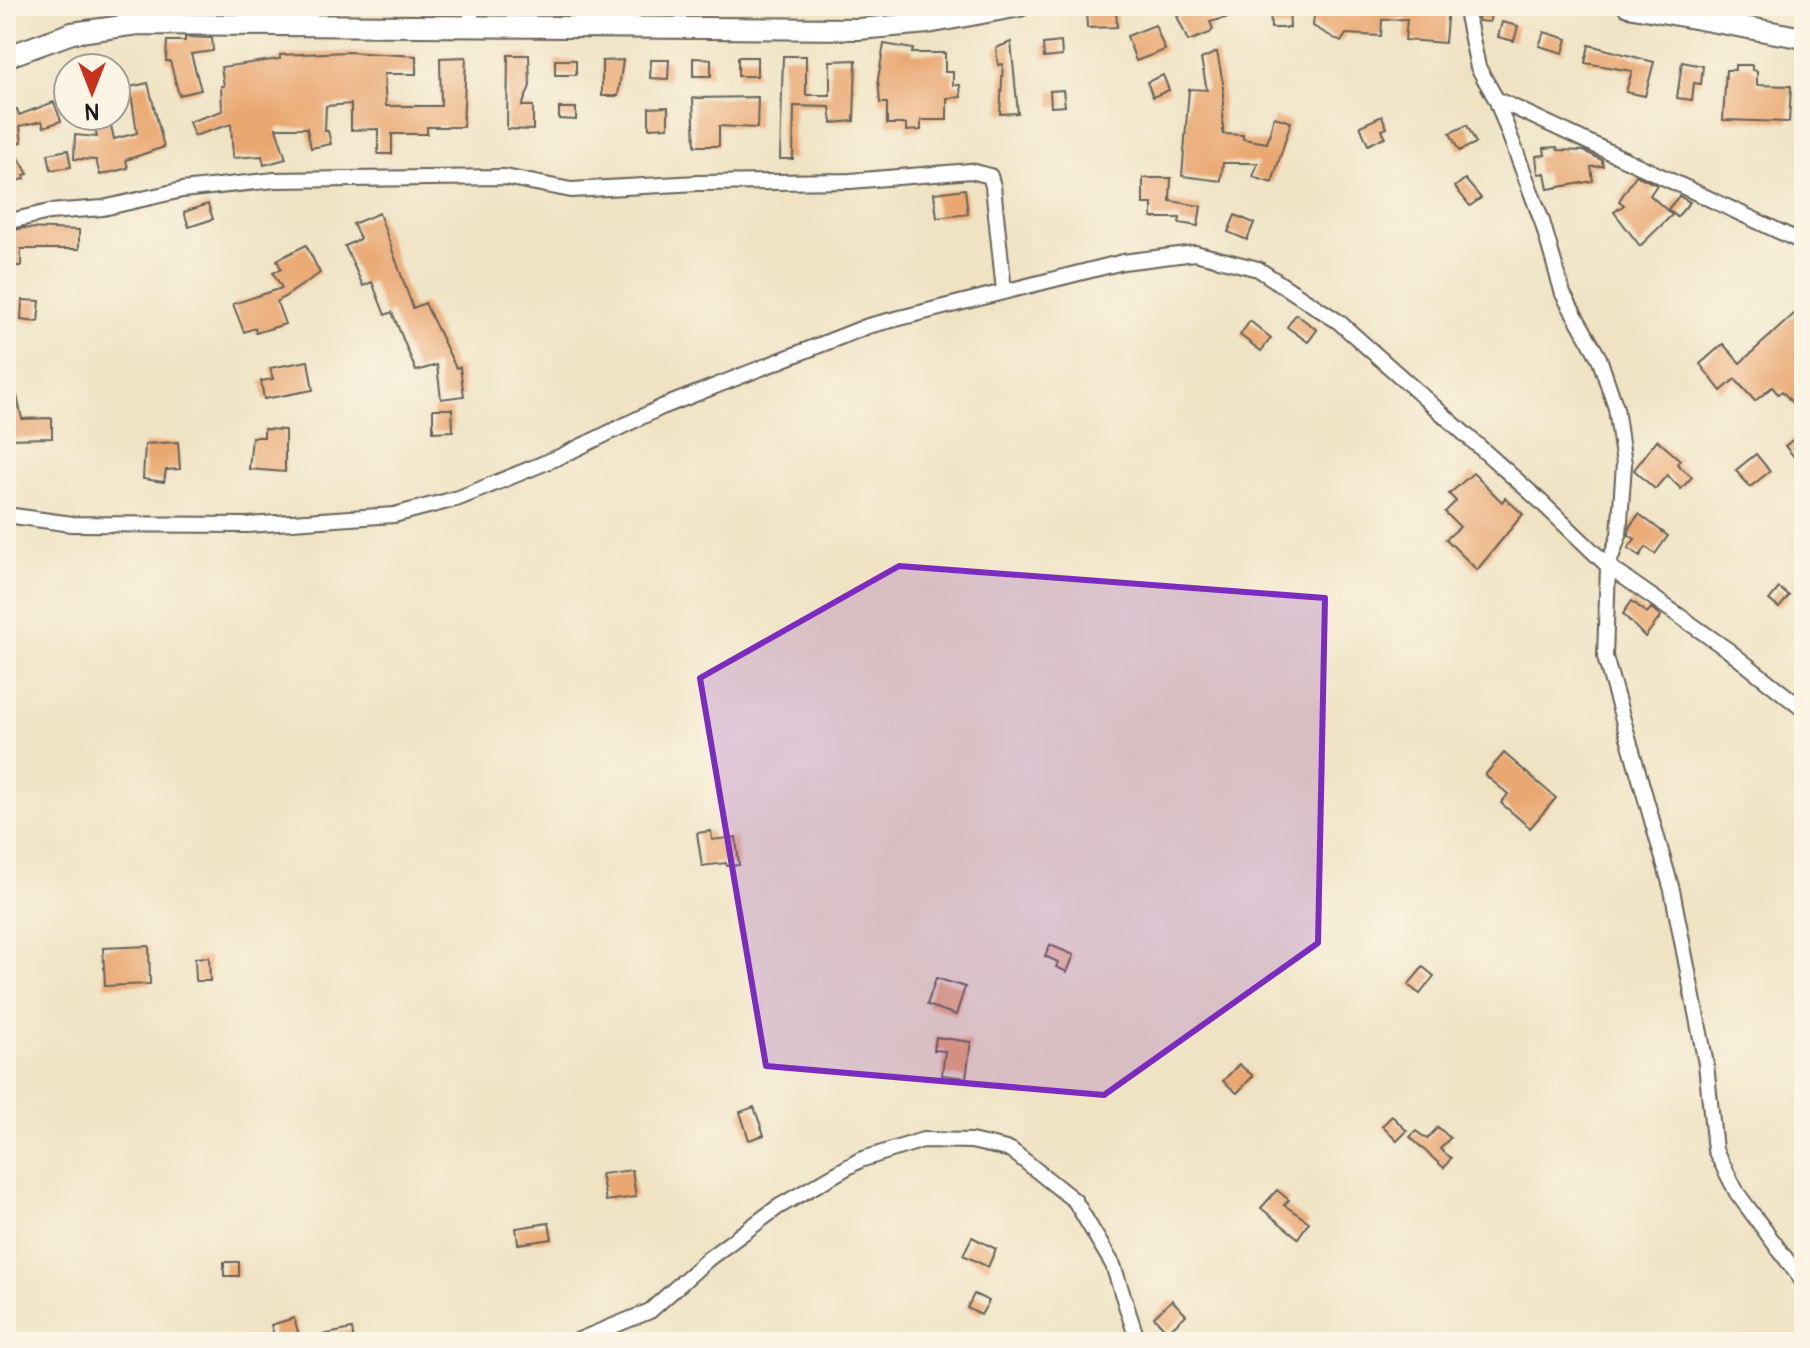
<svg xmlns="http://www.w3.org/2000/svg" width="1810" height="1348" viewBox="0 0 1810 1348" font-family="Pangolin,sans-serif">
	<style>
		.building { fill: #e9a872 }
		.lines { fill: none; stroke-linecap: round; stroke-linejoin: round }
		.street-casing { stroke: #666257; stroke-width: 18 }
		.secondary-casing { stroke: #666257; stroke-width: 24 }
		.street { stroke: #fff; stroke-width: 14 }
		.secondary { stroke: #fff; stroke-width: 20 }
		.marked { fill: #7b2cbf; fill-opacity: 0.2; stroke: #7b2cbf; stroke-width: 6; stroke-linejoin: round }
	</style>
	<rect width="100%" height="100%" fill="#fcf5e5"/>
	<filter id="ink" filterUnits="userSpaceOnUse"><feTurbulence type="fractalNoise" baseFrequency=".0125" numOctaves="2"/><feDisplacementMap in="SourceGraphic" scale="16" xChannelSelector="R" yChannelSelector="G"/><feConvolveMatrix kernelMatrix="1 2 1 2 8 2 1 2 1" color-interpolation-filters="sRGB"/></filter>
	<filter id="wash" filterUnits="userSpaceOnUse"><feTurbulence type="fractalNoise" baseFrequency=".006" numOctaves="4" result="noise"/><feDisplacementMap in="SourceGraphic" scale="32" xChannelSelector="R" yChannelSelector="G"/><feGaussianBlur stdDeviation="1.8" result="paint"/><feColorMatrix in="noise" values="0 0 0 0 0 0 0 0 0 0 0 0 0 0 0 0 0 1.4 0 .05"/><feComposite in="paint" operator="in"/></filter>
	<g filter="url(#wash)">
		<rect width="100%" height="100%" fill="#efe3c4"/>
		<g id="blocks">
			<g class="building">
				<polygon points="1086,6 1116,6 1117,27 1087,28"/>
				<polygon points="1201,6 1254,6 1255,10 1210,22 1213,29 1210,33 1188,41 1177,16"/>
				<polygon points="1270,6 1289,6 1290,28 1271,28"/>
				<polygon points="1315,6 1448,6 1445,43 1405,40 1407,19 1382,20 1381,36 1346,34 1341,42 1313,26"/>
				<polygon points="1475,6 1491,6 1490,22 1479,21"/>
				<polygon points="1502,22 1518,26 1514,41 1498,37"/>
				<polygon points="1155,25 1165,50 1136,61 1127,36"/>
				<polygon points="1544,32 1567,39 1563,53 1539,46"/>
				<polygon points="185,37 212,38 213,51 191,54 201,90 179,95 170,61 166,61 167,41 185,41"/>
				<polygon points="1011,42 1018,113 1000,114 1003,64 998,65 996,48"/>
				<polygon points="1061,42 1062,56 1044,58 1043,44"/>
				<polygon points="884,44 913,49 912,53 945,53 945,72 953,72 953,85 960,85 961,97 947,98 947,120 921,120 921,130 906,131 906,124 887,124 887,103 880,103 878,79"/>
				<polygon points="1589,45 1654,62 1645,96 1626,92 1632,71 1585,63"/>
				<polygon points="348,52 416,56 416,74 384,74 386,106 441,106 440,58 466,57 463,127 427,127 427,134 392,134 392,154 378,154 378,129 351,130 351,104 326,106 325,131 328,131 331,144 311,148 307,128 276,128 286,159 264,165 262,156 233,158 231,124 194,136 189,122 222,111 221,86 224,86 221,67 280,59 280,55"/>
				<polygon points="1217,52 1223,83 1223,134 1243,135 1243,139 1267,143 1274,117 1291,122 1272,183 1253,177 1258,163 1223,163 1221,181 1182,176 1189,89 1207,90 1201,59"/>
				<polygon points="508,55 529,55 530,86 522,106 533,106 533,130 507,129"/>
				<polygon points="783,56 806,56 806,95 830,95 830,61 856,60 854,121 832,123 830,107 794,106 793,159 780,159"/>
				<rect x="738" y="57" width="19" height="19"/>
				<polygon points="693,58 711,59 711,76 693,76"/>
				<rect x="555" y="60" width="21" height="15"/>
				<polygon points="623,60 618,96 602,96 602,61"/>
				<polygon points="651,60 669,60 668,79 650,78"/>
				<polygon points="1682,62 1703,66 1701,84 1694,83 1692,100 1677,98"/>
				<polygon points="1735,65 1752,65 1752,70 1757,71 1757,85 1791,86 1789,122 1723,120 1726,70 1735,70"/>
				<polygon points="1163,75 1169,90 1153,97 1147,82"/>
				<polygon points="148,83 164,147 126,160 128,168 100,175 96,160 74,159 75,135 97,137 94,125 110,121 114,139 137,133 130,87"/>
				<polygon points="1063,90 1065,106 1051,107 1050,91"/>
				<polygon points="758,97 757,128 719,126 719,146 695,146 693,98"/>
				<polygon points="54,102 61,121 44,127 42,121 20,126 22,142 11,144 28,174 24,175 25,179 6,183 6,112 17,109 19,115"/>
				<polygon points="668,107 668,127 649,128 649,108"/>
				<polygon points="559,108 576,108 576,120 559,119"/>
				<polygon points="1382,116 1387,128 1382,130 1385,137 1368,145 1360,126"/>
				<polygon points="1467,125 1476,143 1459,151 1450,133"/>
				<polygon points="1557,147 1558,150 1584,151 1602,160 1603,166 1591,167 1593,181 1548,189 1545,173 1538,174 1536,156 1545,155 1544,148"/>
				<polygon points="68,150 71,167 51,170 48,154"/>
				<polygon points="1636,175 1657,185 1650,195 1672,215 1640,246 1614,212 1624,205 1619,201"/>
				<polygon points="1143,178 1171,178 1170,201 1201,206 1198,226 1179,223 1180,218 1152,218 1152,204 1143,204"/>
				<polygon points="1465,179 1481,198 1470,206 1455,187"/>
				<polygon points="965,189 968,214 937,218 934,193"/>
				<polygon points="1679,196 1690,202 1677,217 1668,209"/>
				<polygon points="208,204 213,219 189,227 184,212"/>
				<polygon points="379,213 413,308 425,303 456,368 460,367 464,396 441,399 437,365 416,371 392,312 385,315 372,282 363,286 345,246 360,239 353,224"/>
				<polygon points="1235,215 1254,223 1247,240 1228,232"/>
				<polygon points="23,228 79,230 79,249 21,249 21,266 8,266 7,232"/>
				<polygon points="306,245 320,273 277,302 285,324 256,333 255,328 244,332 233,304 282,288 273,273 281,269 277,260"/>
				<polygon points="22,300 40,301 38,322 21,320"/>
				<polygon points="1804,305 1804,416 1782,391 1778,394 1772,387 1755,401 1735,379 1721,391 1700,364 1723,344 1740,363"/>
				<polygon points="1296,314 1317,330 1308,342 1287,327"/>
				<polygon points="1250,321 1271,338 1261,351 1240,335"/>
				<polygon points="308,361 313,390 264,399 261,381 273,379 270,368"/>
				<polygon points="6,395 17,396 22,419 52,418 52,438 6,439"/>
				<polygon points="433,409 452,409 453,431 433,432"/>
				<polygon points="264,429 285,430 285,472 249,469 252,437 264,437"/>
				<polygon points="1804,431 1804,469 1785,446"/>
				<polygon points="1657,440 1680,460 1677,464 1692,477 1681,489 1667,475 1655,489 1634,470"/>
				<polygon points="178,442 180,469 166,470 164,482 143,479 145,444"/>
				<polygon points="1756,454 1770,471 1750,487 1736,470"/>
				<polygon points="1473,473 1502,502 1505,498 1523,514 1477,570 1446,539 1460,527 1445,512 1456,501 1449,494"/>
				<polygon points="1639,514 1668,536 1655,554 1646,547 1640,556 1628,548 1635,539 1629,535 1630,526"/>
				<polygon points="1779,588 1789,596 1779,608 1769,600"/>
				<polygon points="1632,601 1647,613 1651,608 1661,616 1645,637 1623,614"/>
				<polygon points="1504,753 1556,798 1530,828 1501,803 1508,794 1485,775"/>
				<polygon points="711,831 712,840 736,837 739,865 727,866 726,863 702,866 697,833"/>
				<polygon points="1050,945 1074,955 1067,972 1056,967 1058,962 1045,956"/>
				<polygon points="149,946 150,984 105,986 103,948"/>
				<polygon points="209,957 210,981 196,981 195,958"/>
				<polygon points="1423,967 1434,976 1420,994 1408,985"/>
				<polygon points="936,978 965,987 956,1015 927,1005"/>
				<polygon points="936,1037 971,1042 966,1078 942,1075 945,1051 934,1050"/>
				<polygon points="1239,1064 1253,1076 1237,1093 1223,1081"/>
				<polygon points="754,1107 764,1135 749,1140 740,1112"/>
				<polygon points="1392,1116 1407,1131 1397,1141 1382,1126"/>
				<polygon points="1438,1127 1450,1138 1440,1149 1451,1158 1444,1168 1410,1137 1416,1131 1427,1139"/>
				<polygon points="632,1170 636,1197 606,1201 601,1174"/>
				<polygon points="1277,1190 1289,1200 1284,1205 1309,1222 1298,1238 1261,1208"/>
				<polygon points="549,1223 552,1239 518,1244 516,1228"/>
				<polygon points="972,1237 996,1249 988,1267 963,1255"/>
				<rect x="224" y="1262" width="15" height="14"/>
				<polygon points="974,1294 989,1301 981,1315 967,1308"/>
				<polygon points="1172,1300 1186,1315 1167,1332 1154,1317"/>
				<polygon points="294,1318 301,1342 276,1342 271,1325"/>
				<polygon points="352,1329 354,1342 318,1342 317,1336"/>
			</g>
		</g>
	</g>
	<g filter="url(#ink)">
		<use href="#blocks" fill-opacity="0" stroke="#666257" stroke-width="2"/>
		<g class="lines">
			<g class="street-casing">
				<g id="street">
					<polyline points="470,6 472,26"/>
					<polyline points="1465,6 1478,67 1496,99 1804,243"/>
					<polyline points="1496,99 1542,221 1563,294 1599,358 1616,408 1624,464 1619,535 1608,566 1728,650 1804,710"/>
					<polyline points="6,222 49,212 103,208 182,190 275,180 505,177 571,190 698,183 850,181 971,171 990,176 993,186 1004,291"/>
					<polyline points="6,515 72,524 248,525 394,515 459,498 559,457 662,407 868,326 1123,262 1195,253 1258,269 1339,322 1538,499 1608,566 1605,657 1672,890 1706,1064 1715,1150 1737,1193 1804,1283"/>
					<polyline points="574,1342 650,1311 708,1259 778,1207 860,1160 923,1140 971,1141 1011,1150 1075,1201 1113,1265 1138,1342"/>
				</g>
			</g>
			<g class="secondary-casing">
				<g id="secondary">
					<polyline points="1628,6 1804,38"/>
					<polyline points="6,57 72,33 138,24 859,29 928,23 1020,6"/>
				</g>
			</g>
			<use href="#street" class="street"/>
			<use href="#secondary" class="secondary"/>
		</g>
	</g>
	<path class="marked" d="M899,566L1325,598L1318,943L1104,1095L766,1066L700,678Z"/>
	<rect width="1810" height="1348" fill="none" stroke="#fcf5e5" stroke-width="32"/>
	<g transform="translate(92 92) rotate(180)"><circle r="38" fill="#fcf5e5" stroke="#a29e95" stroke-width="2"/>
	<path d="M0-6L14 30L0 20L-14 30Z" fill="#c8321e"/>
	<text y="-12" font-size="22" font-weight="bold" text-anchor="middle" fill="#1c1c1c">N</text>
	</g>
</svg>
